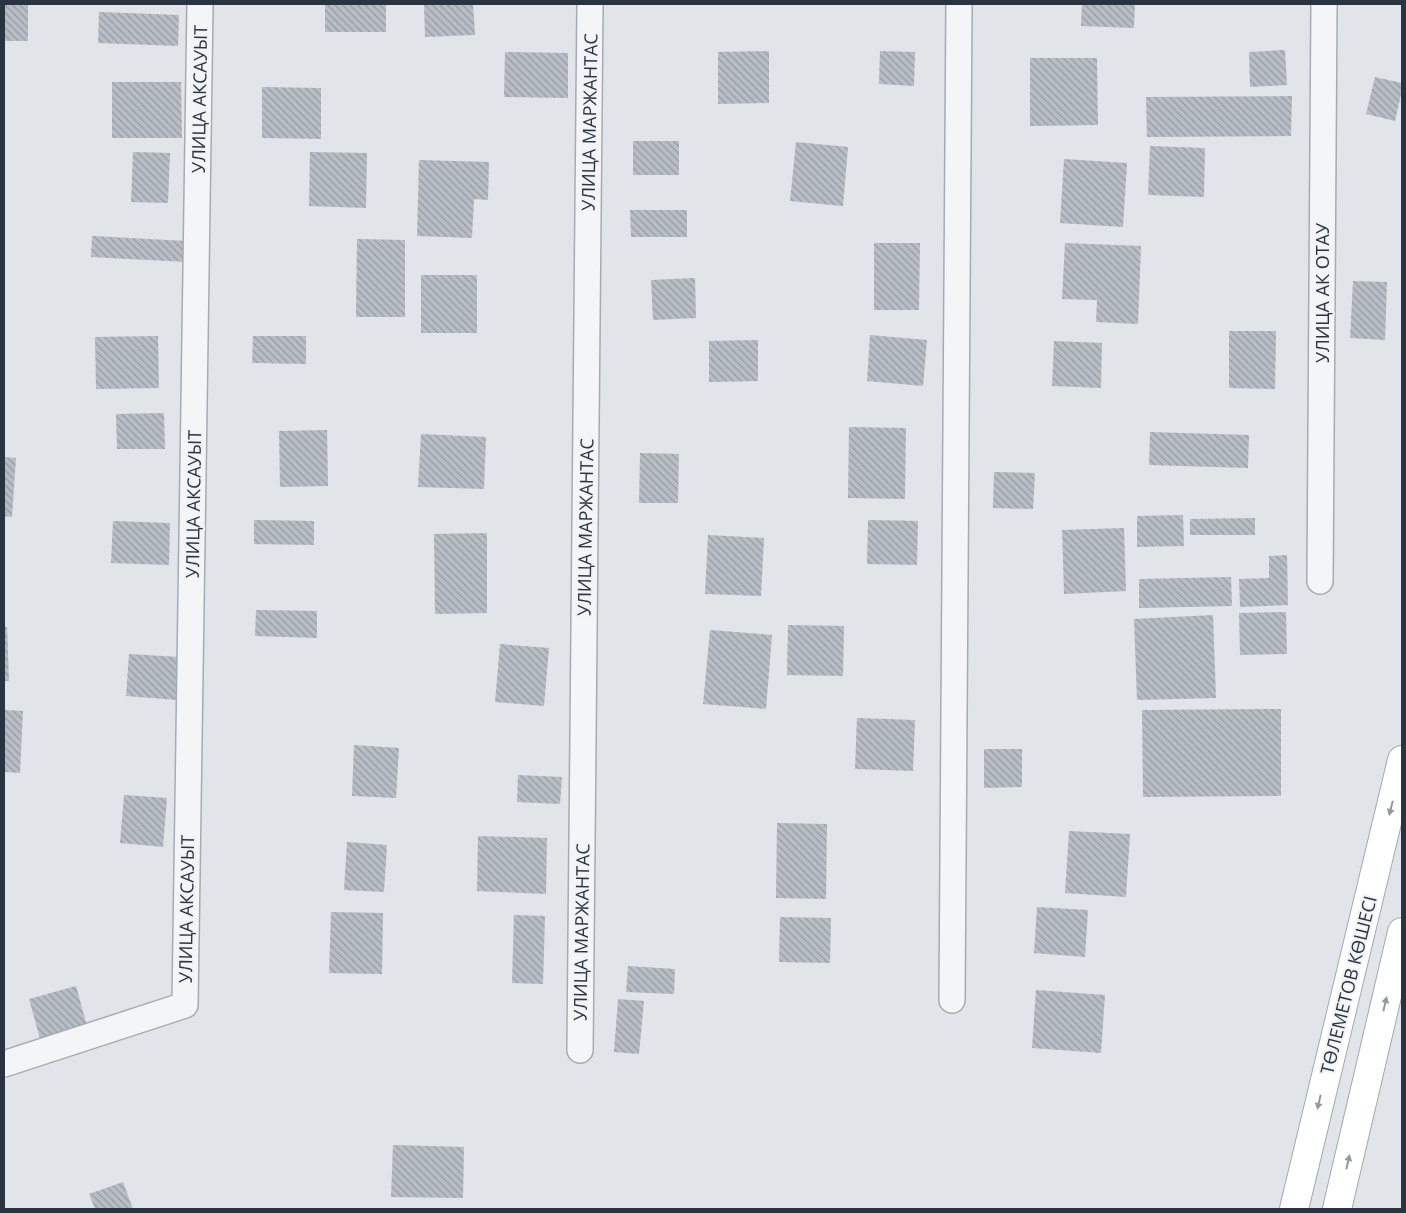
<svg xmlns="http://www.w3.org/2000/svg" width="1406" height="1213" viewBox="0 0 1406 1213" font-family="'Open Sans',sans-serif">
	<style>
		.building { fill: url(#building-back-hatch) }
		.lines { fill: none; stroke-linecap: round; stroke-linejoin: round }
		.street-casing { stroke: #a6abb3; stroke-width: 28 }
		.primary-casing { stroke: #a1a9b4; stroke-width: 30 }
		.street { stroke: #f4f5f7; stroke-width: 25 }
		.primary { stroke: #fff; stroke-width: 28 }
		.oneway { fill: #9499a0 }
		.labels { text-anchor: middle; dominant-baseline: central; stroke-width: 4.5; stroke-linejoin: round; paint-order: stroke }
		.street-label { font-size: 18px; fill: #2a3340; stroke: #f1f3f6 }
	</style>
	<defs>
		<pattern id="building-back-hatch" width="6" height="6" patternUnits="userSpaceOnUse" patternTransform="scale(1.25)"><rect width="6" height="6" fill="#b8bec5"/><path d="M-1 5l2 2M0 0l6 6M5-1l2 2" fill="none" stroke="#969ba1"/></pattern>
	</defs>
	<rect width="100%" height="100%" fill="#e1e4e9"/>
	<g class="building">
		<rect x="4" y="4" width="24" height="37"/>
		<rect x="325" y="4" width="61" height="28"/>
		<polygon points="424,4 473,4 475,35 425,37"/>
		<polygon points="1082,4 1135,4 1134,28 1081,26"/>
		<polygon points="99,12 179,15 178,46 98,43"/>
		<polygon points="1285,50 1287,85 1250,87 1249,52"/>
		<polygon points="769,51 769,103 718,104 718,52"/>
		<polygon points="880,51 915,52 914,86 879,84"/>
		<polygon points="505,52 568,53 568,98 504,97"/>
		<polygon points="1030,58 1097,58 1098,125 1030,126"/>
		<polygon points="1375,77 1402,83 1402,90 1395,121 1366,114"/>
		<polygon points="112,82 181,82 182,138 112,138"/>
		<polygon points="262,87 321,88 321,139 262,138"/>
		<polygon points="1292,96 1291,136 1147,137 1146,97"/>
		<rect x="633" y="141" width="46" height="34"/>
		<polygon points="796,142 848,147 843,206 790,201"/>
		<polygon points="1150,146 1205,148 1204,197 1148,195"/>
		<polygon points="133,152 170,153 168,203 131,202"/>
		<polygon points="310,152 367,153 366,208 309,206"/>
		<polygon points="1064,159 1127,163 1123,227 1060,223"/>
		<polygon points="419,160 489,162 488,200 474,199 472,238 417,236"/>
		<polygon points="630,210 687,210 687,237 631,237"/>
		<polygon points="92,236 186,241 186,262 91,257"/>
		<polygon points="357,239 405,240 405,317 356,317"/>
		<polygon points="874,243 920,243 919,310 874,310"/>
		<polygon points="1065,243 1141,246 1138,324 1096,322 1097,300 1062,299"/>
		<rect x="421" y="275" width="56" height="58"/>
		<polygon points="695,278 696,318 653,320 651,280"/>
		<polygon points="1353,281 1387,282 1385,340 1350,338"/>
		<polygon points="1229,331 1276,331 1275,389 1229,388"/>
		<polygon points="870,335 927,340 923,386 867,381"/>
		<polygon points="158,336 159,388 96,389 95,337"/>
		<polygon points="253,336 306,336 306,364 252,363"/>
		<polygon points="758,340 758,381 709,382 709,341"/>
		<polygon points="1054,341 1102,343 1101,388 1052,386"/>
		<polygon points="164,413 165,449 117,449 116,414"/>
		<polygon points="849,427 906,428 905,499 848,498"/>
		<polygon points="327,430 328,486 280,487 279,431"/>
		<polygon points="1150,432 1249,435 1248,468 1149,465"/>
		<polygon points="421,434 486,437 484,489 418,487"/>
		<polygon points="640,453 679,454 678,503 639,503"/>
		<polygon points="4,457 16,458 12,517 4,516"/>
		<polygon points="994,472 1035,473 1033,509 993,508"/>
		<polygon points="1183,515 1184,546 1137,547 1137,516"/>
		<polygon points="1255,518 1255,535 1190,535 1190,519"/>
		<polygon points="254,520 314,521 314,545 254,544"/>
		<polygon points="868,520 918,521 917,565 867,564"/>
		<polygon points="113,521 170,523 169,565 111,563"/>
		<polygon points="1124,528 1126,591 1064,594 1062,530"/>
		<polygon points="487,533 487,613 435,614 434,534"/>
		<polygon points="708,535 764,538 761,596 705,594"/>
		<polygon points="1287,555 1288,605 1240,607 1239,579 1269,578 1269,556"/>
		<polygon points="1231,577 1232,606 1139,608 1139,579"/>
		<polygon points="256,610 317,611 317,638 255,636"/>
		<polygon points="1286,612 1287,654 1240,655 1239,613"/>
		<polygon points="1213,615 1216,698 1137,700 1134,619"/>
		<polygon points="788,625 844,626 843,676 787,675"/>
		<polygon points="4,627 7,627 9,681 4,681"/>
		<polygon points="710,630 772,635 766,709 703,704"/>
		<polygon points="500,644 549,648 544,706 495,702"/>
		<polygon points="129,654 180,657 177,700 126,696"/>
		<polygon points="1281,709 1281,796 1143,797 1142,710"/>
		<polygon points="4,710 23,711 20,773 4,772"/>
		<polygon points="857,718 915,720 913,771 855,769"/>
		<polygon points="354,745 399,748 396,798 352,796"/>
		<polygon points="984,749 1022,749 1022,787 984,788"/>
		<polygon points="518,775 562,777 560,804 517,802"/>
		<polygon points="124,795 167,798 163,847 120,843"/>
		<polygon points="777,823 827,824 826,899 776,898"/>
		<polygon points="1069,831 1130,834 1126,897 1065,893"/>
		<polygon points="478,836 547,838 546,894 477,891"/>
		<polygon points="347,842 387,845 384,892 344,890"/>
		<polygon points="1037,907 1088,910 1085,957 1034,953"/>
		<polygon points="331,912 383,913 382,974 329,973"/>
		<polygon points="514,915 545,916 543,984 512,983"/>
		<polygon points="780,917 831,918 830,963 779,962"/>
		<polygon points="628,966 675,969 674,994 626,992"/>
		<polygon points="76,986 89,1033 42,1046 29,999"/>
		<polygon points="1036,990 1105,995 1101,1053 1032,1048"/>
		<polygon points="618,999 644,1001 639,1054 614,1052"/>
		<polygon points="393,1145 464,1147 463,1198 391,1197"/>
		<polygon points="123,1182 133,1209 95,1209 89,1194"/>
	</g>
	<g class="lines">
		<g class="street-casing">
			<g id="street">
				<polyline points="1320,581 1324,4"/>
				<polyline points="952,1000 959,4"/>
				<polyline points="580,1050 590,4"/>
				<polyline points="4,1064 185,1005 200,4"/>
			</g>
		</g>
		<g class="primary-casing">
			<g id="primary">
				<polyline points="1294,1209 1402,760"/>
				<polyline points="1337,1209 1402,932"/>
			</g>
		</g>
		<use href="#street" class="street"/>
		<use href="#primary" class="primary"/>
	</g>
	<defs><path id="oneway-solid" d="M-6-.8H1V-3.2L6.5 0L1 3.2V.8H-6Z" transform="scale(1.25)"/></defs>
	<g class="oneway">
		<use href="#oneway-solid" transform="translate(1391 808) rotate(104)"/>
		<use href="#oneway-solid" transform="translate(1385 1004) rotate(-77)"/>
		<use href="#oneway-solid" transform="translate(1319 1102) rotate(103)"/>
		<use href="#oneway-solid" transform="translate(1348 1162) rotate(-77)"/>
	</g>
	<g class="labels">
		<g class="street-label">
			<text transform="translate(199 99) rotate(-89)">УЛИЦА АКСАУЫТ</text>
			<text transform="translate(589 122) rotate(-89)">УЛИЦА МАРЖАНТАС</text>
			<text transform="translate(1322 293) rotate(-90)">УЛИЦА АК ОТАУ</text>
			<text transform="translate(193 504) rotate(-89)">УЛИЦА АКСАУЫТ</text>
			<text transform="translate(585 527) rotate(-89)">УЛИЦА МАРЖАНТАС</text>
			<text transform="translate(186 909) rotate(-89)">УЛИЦА АКСАУЫТ</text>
			<text transform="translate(581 932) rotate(-89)">УЛИЦА МАРЖАНТАС</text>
			<text transform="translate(1348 985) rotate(-76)">ТӨЛЕМЕТОВ КӨШЕСІ</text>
		</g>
	</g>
	<rect width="1406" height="1213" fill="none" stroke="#2a3340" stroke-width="10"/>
</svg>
